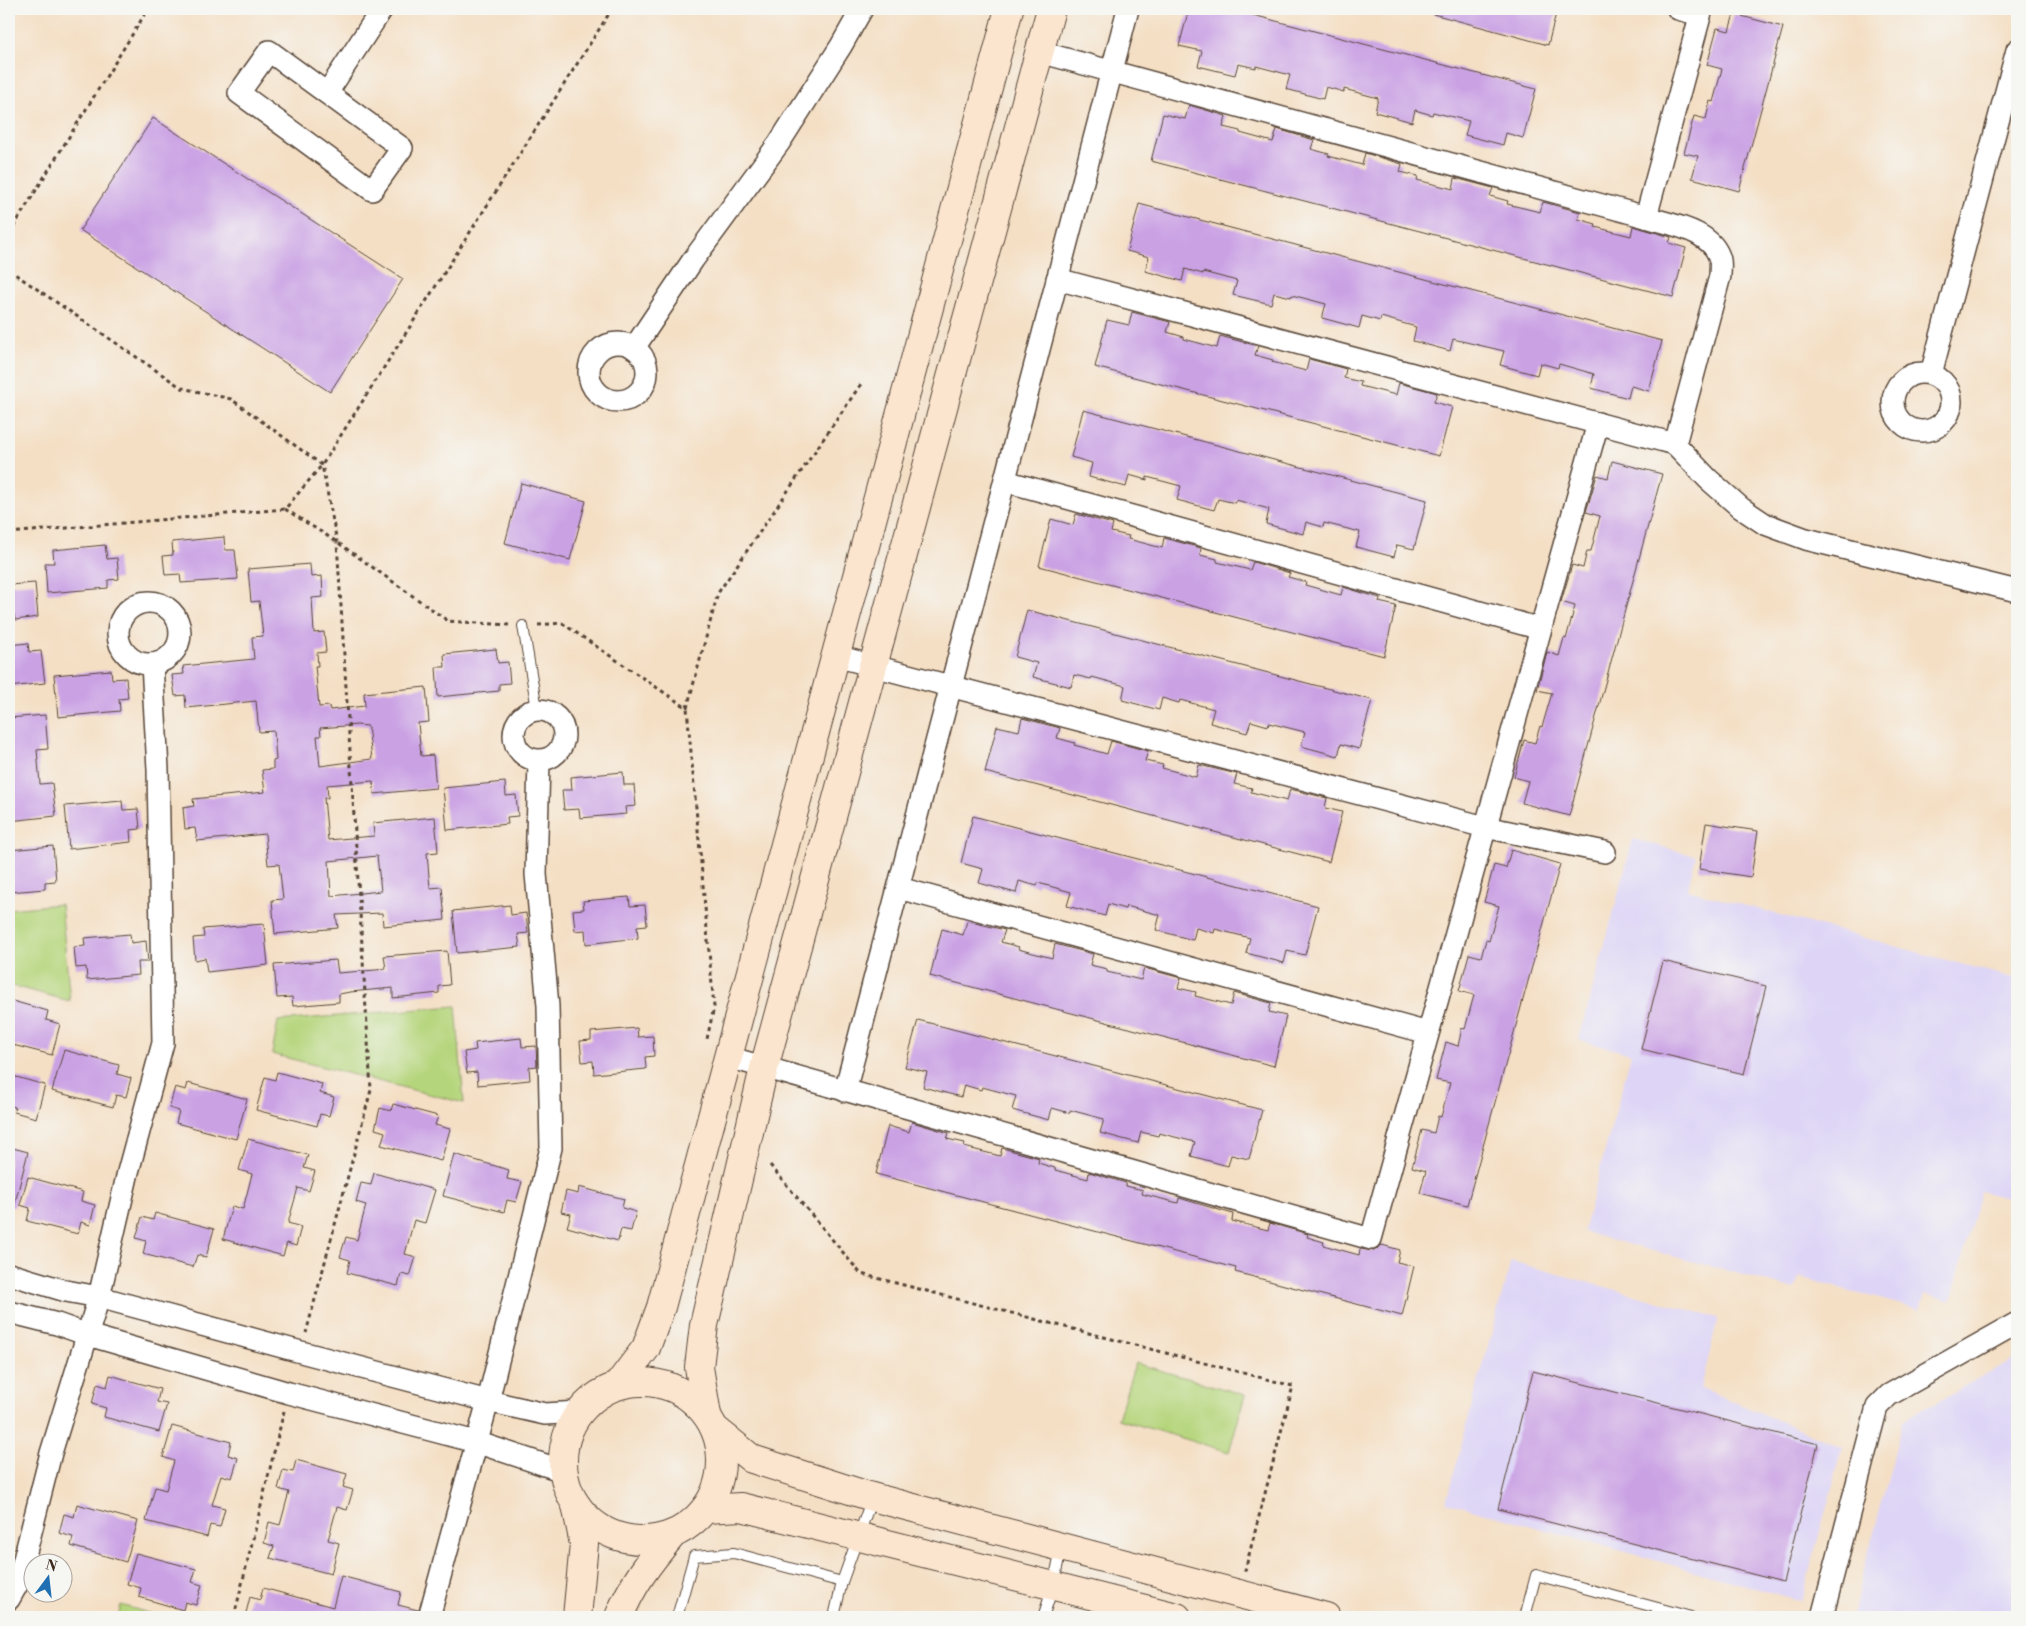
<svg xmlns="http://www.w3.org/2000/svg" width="2026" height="1626" viewBox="0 0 2026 1626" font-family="'Libre Bodoni',serif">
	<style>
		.built { fill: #ded5f6 }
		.green { fill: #b5d57c; stroke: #78804d }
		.building { fill: #caa2e4; fill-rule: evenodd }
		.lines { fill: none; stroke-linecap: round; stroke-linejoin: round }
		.lane-casing { stroke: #574537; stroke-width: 12 }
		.street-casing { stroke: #574537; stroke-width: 24 }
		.secondary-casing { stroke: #574537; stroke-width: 30 }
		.path { stroke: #574537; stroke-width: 3; stroke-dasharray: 4 4; stroke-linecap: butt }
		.lane { stroke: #fff; stroke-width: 10 }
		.street { stroke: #fff; stroke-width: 21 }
		.secondary { stroke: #fbe5cf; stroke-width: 28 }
	</style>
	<rect width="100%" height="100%" fill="#f6f6f2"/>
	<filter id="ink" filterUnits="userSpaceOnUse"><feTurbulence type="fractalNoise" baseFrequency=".02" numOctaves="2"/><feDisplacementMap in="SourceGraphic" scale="10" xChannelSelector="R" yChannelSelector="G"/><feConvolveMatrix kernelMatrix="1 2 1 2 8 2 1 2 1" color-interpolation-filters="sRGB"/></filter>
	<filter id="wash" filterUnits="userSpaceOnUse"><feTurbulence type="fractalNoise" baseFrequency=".0096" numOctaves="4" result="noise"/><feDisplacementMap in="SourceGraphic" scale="20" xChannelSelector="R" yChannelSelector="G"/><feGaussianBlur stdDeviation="1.12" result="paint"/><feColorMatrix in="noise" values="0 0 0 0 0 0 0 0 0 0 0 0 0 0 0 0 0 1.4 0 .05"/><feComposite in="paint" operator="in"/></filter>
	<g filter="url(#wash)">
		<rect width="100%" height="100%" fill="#f4dfc4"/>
		<g class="built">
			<polygon points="1633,839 1696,856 1687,890 2017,979 2017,1201 1980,1191 1951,1301 1925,1294 1920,1310 1799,1277 1795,1289 1583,1232 1631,1054 1579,1040"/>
			<polygon points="1511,1261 1718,1318 1701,1388 1843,1448 1801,1601 1446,1502"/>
			<polygon points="2017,1357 2017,1617 1852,1617 1903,1420"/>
		</g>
		<g class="green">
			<polygon points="61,904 70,1001 9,985 9,909"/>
			<polygon points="456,1006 464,1103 272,1054 278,1021"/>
			<polygon points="1135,1363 1245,1395 1229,1452 1118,1419"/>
			<polygon points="121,1605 162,1617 118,1617"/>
		</g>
		<g id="blocks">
			<g class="building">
				<polygon points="1189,9 1230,9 1536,89 1523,138 1506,133 1503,145 1465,135 1469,121 1433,112 1432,115 1415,110 1412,122 1375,112 1378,98 1344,89 1344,92 1326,87 1323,99 1286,89 1290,75 1256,66 1256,68 1238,64 1235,75 1198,66 1202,51 1179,46"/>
				<polygon points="1433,9 1557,9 1548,45 1433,14"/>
				<polygon points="1734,14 1783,27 1739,191 1692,178 1698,156 1684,153 1694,116 1706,119 1710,101 1713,102 1722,69 1707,65 1717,28 1729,31"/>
				<polygon points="1189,105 1226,116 1223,127 1240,131 1240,133 1273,142 1277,129 1314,140 1311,149 1329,154 1328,156 1362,165 1365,153 1402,164 1400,172 1418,176 1417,180 1453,189 1455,178 1493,188 1490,196 1508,201 1507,204 1540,212 1543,202 1580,212 1578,219 1596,224 1595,227 1631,236 1633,226 1671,237 1669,243 1686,248 1673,297 1151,161 1163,114 1185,119"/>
				<polygon points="153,118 403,279 330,392 80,230"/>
				<polygon points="1139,204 1662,341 1649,391 1631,386 1628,398 1591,388 1594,374 1559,364 1558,368 1540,363 1537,375 1500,365 1504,351 1453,339 1450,351 1413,341 1416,327 1381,317 1380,321 1362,316 1359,328 1322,318 1326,304 1292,295 1291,297 1274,293 1271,304 1233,295 1237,281 1203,272 1203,274 1185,269 1182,281 1145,271 1149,257 1127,251"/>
				<polygon points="1132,312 1170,322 1167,332 1184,337 1184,339 1217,348 1220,336 1258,346 1255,355 1273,360 1272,362 1306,371 1309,359 1346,369 1344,378 1361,382 1360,386 1396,395 1399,383 1437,393 1434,402 1452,407 1439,456 1095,367 1107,320 1129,325"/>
				<polygon points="1083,410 1427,500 1414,549 1397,545 1394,557 1356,547 1360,532 1324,523 1323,527 1306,522 1303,534 1266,524 1269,509 1236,500 1235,503 1218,499 1214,510 1177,500 1181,486 1147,477 1147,480 1129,475 1126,487 1089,477 1092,463 1071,457"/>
				<polygon points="1612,461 1662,474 1569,816 1522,803 1528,781 1514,777 1524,740 1535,743 1540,726 1542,727 1552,693 1537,690 1547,652 1559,656 1564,638 1566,639 1575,606 1561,602 1572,565 1583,568 1587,551 1591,551 1600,516 1586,512 1597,475 1608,478"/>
				<polygon points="521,483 586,501 570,560 505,543"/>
				<polygon points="1076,514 1113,524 1111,532 1129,536 1128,539 1162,548 1164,538 1201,548 1200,555 1217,559 1217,562 1250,570 1253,562 1290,573 1288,577 1306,582 1305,585 1341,595 1343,587 1380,598 1379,602 1396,606 1384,656 1039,566 1051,519 1073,525"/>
				<polygon points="224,537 225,550 235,550 238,579 181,583 180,574 165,575 163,556 173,555 172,542"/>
				<polygon points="105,545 107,559 117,558 119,579 108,580 108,588 47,593 45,563 54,563 53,550"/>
				<path d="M310,564L311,577L322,576L323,597L312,598L314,633L324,632L326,652L317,653L318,666H315L319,707L329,706L330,710L365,706L364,693L426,687L429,722L418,723L421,756L433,755L436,788L374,794L373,781L327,785L328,798H324L328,840L374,836L373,823L435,817L438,852L427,853L430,888L442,887L445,920L383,926L382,913L336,915L338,928L275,934L272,900L283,899L279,864L268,865L265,834L197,841L195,828L185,829L183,808L194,806L193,799L265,792L262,770L273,769V761L276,760L274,731L259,732L256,701L186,708L185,695L175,696L172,675L184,674L183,666L254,659L252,637L263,636L259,601L251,602L248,569ZM357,725L368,726L372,759L320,766L317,736H321L320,728ZM377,856L381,891L331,896L329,861Z"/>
				<polygon points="35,583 38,617 15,620 14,614 9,614 9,585"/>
				<polygon points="1027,610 1372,700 1359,749 1341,744 1338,756 1301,746 1305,732 1269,723 1268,726 1251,721 1247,733 1210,723 1214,709 1180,700 1179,703 1162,698 1159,710 1122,700 1125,686 1092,677 1091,679 1074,675 1071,687 1033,677 1037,663 1015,657"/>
				<polygon points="28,643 29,652 41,651 45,683 9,687 9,645"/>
				<polygon points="496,649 498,663 508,662 510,683 499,684 499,691 438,697 436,667 445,667 444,654"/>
				<polygon points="111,670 112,679 126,678 128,698 119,699 120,711 58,717 54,675"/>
				<polygon points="45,715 48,749 37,750 40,784 52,783 56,816 9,821 9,791 13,791 9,755 9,718"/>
				<polygon points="1022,718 1060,728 1057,738 1075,743 1074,745 1107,754 1111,741 1148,751 1145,761 1163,765 1162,768 1196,777 1199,765 1237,774 1234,784 1252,788 1251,792 1287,801 1290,789 1327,798 1325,808 1342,812 1329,862 985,772 997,726 1019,731"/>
				<polygon points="623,772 624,785 634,785 636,806 625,807 626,814 580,818 579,809 564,810 562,790 572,790 571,777"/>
				<polygon points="505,782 506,796 516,795 518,816 507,817 508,824 447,830 443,788"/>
				<polygon points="122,801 123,810 138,809 140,829 130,830 131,842 69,849 65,806"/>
				<polygon points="973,816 1318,906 1305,955 1287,951 1284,963 1246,953 1250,938 1215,929 1214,933 1196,928 1193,940 1156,930 1160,915 1126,906 1125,909 1108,904 1105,916 1067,906 1071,892 1038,883 1037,886 1019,881 1016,893 979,883 983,869 961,863"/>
				<polygon points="1706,823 1758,831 1751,877 1699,869"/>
				<polygon points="53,846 56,881 45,882 45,889 9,892 9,850"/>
				<polygon points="1511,850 1560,864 1467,1205 1420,1193 1426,1171 1412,1167 1422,1130 1434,1133 1438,1116 1441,1117 1450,1083 1436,1080 1446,1042 1458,1046 1462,1028 1465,1029 1474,995 1459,991 1469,954 1481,957 1486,940 1489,941 1499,906 1484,902 1494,865 1506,868"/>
				<polygon points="629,897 630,906 645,905 647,925 637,926 638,938 586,944 585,930 575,931 573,910 584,909 583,901"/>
				<polygon points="510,905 511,915 526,913 528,933 518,934 520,947 457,953 453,911"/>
				<polygon points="967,921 1005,930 1001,942 1019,947 1018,949 1052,958 1055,944 1093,954 1090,965 1107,969 1107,972 1141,980 1144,968 1181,978 1178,988 1196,992 1195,996 1231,1005 1234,993 1271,1003 1269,1012 1286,1016 1274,1066 930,976 942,929 963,935"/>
				<polygon points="264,924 268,965 207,972 205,958 195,960 193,938 204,937 203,929"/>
				<polygon points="130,934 131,943 146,941 148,962 138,962 139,975 87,980 86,967 76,968 74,947 85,946 84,938"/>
				<polygon points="447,951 450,985 439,986 439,993 393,998 393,988 350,992 339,994 339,1002 293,1006 292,997 277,998 274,965 336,960 338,973 376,970 386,969 384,956"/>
				<polygon points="1663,961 1766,986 1744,1074 1641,1049"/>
				<polygon points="9,1000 48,1011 46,1020 60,1024 52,1055 9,1044"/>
				<polygon points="918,1020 1262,1110 1249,1159 1231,1155 1228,1166 1191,1156 1195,1142 1159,1133 1158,1136 1141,1132 1138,1143 1100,1133 1104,1119 1070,1110 1070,1113 1052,1108 1049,1120 1012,1110 1016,1096 982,1087 981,1090 964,1085 961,1097 923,1087 927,1072 905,1067"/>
				<polygon points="637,1028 638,1037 653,1036 654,1056 645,1057 646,1069 594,1074 593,1061 582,1062 580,1041 591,1040 591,1032"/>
				<polygon points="521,1038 522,1047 536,1046 537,1066 529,1067 530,1080 478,1085 477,1072 467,1073 464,1052 476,1050 475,1043"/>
				<polygon points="64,1050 119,1065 117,1074 131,1078 126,1097 116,1095 113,1107 52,1091"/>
				<polygon points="277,1072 322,1084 320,1093 334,1097 329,1116 320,1114 317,1126 256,1110 265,1077 275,1080"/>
				<polygon points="9,1075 45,1085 36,1118 14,1112 15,1107 9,1105"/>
				<polygon points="188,1083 247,1099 236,1139 176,1123 179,1111 169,1108 175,1087 186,1090"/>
				<polygon points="393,1104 438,1116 435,1125 450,1129 441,1161 381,1145 385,1132 375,1129 380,1108 391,1111"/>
				<polygon points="912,1122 949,1133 947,1139 965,1143 964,1147 1000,1156 1002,1148 1039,1158 1038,1163 1055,1168 1055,1170 1088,1179 1089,1172 1126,1183 1126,1186 1143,1190 1142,1194 1178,1203 1179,1198 1233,1214 1232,1221 1268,1230 1270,1223 1308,1234 1307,1237 1324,1242 1323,1245 1359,1255 1360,1249 1374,1251 1382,1245 1400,1250 1397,1262 1414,1266 1402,1316 1235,1272 1236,1268 876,1174 888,1126 909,1132"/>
				<polygon points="248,1139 308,1155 304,1168 315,1171 309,1191 298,1188 288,1223 301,1227 296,1246 287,1243 283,1256 223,1239 232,1206 243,1209 252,1174 239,1170"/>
				<polygon points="9,1147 28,1152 14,1207 9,1207"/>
				<polygon points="454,1154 509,1170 507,1179 522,1182 516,1202 507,1200 504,1212 443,1196"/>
				<polygon points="374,1173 435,1190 425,1223 414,1220 405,1254 416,1257 410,1276 401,1274 398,1286 347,1273 350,1260 340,1257 346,1237 357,1240 366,1205 356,1202 361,1183 371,1185"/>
				<polygon points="28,1177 83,1192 81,1201 95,1205 90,1225 81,1222 78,1234 27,1221 30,1208 20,1205"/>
				<polygon points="579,1187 624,1199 622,1208 636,1212 631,1231 621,1229 618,1241 567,1227 571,1214 561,1212 566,1191 578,1194"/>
				<polygon points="155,1213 214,1229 206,1257 197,1255 193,1267 143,1254 146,1241 136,1238 142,1217 153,1220"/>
				<polygon points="1533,1371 1818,1444 1783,1582 1498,1509"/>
				<polygon points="110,1375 160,1389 157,1402 167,1404 159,1432 104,1417 106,1408 92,1404 97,1384 107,1387"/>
				<polygon points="172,1426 231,1442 228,1455 238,1458 232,1478 221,1475 212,1505 225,1508 220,1527 210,1525 207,1537 146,1521 155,1487 166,1490 174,1461 163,1457"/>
				<polygon points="296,1460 347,1474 343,1487 353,1490 347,1510 337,1507 328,1540 339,1543 331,1574 270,1558 274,1546 264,1543 269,1522 280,1525 289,1492 278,1489 283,1470 293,1472"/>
				<polygon points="77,1504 138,1521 126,1562 71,1546 73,1537 59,1533 64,1514 74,1517"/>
				<polygon points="136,1553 196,1569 192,1582 202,1585 196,1605 185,1602 183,1610 139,1597 141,1588 127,1584"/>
				<polygon points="341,1576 401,1592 398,1605 418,1610 417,1617 245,1617 250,1597 260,1600 263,1588 333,1607"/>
			</g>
		</g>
	</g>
	<g filter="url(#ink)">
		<use href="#blocks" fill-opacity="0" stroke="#574537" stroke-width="1"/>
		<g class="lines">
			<g class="lane-casing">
				<g id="lane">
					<polyline points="523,626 537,709"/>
					<polyline points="677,1617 694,1556 734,1553 842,1582"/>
					<polyline points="834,1617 842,1582 872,1498"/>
					<polyline points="1043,1617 1053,1587 1061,1548"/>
					<polyline points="1525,1617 1536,1575 1691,1617"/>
				</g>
			</g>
			<g class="street-casing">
				<g id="street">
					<polyline points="1678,9 1700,15"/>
					<path d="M1702,9L1646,217C1671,225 1713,230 1720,260C1721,265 1720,271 1720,276L1675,444L1708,479L1741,508L1765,524L1806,539L2017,591"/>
					<polygon points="269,51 402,148 372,190 239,93"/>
					<polyline points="1040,52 1646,217"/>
					<polyline points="327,93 382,9"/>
					<polyline points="1057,279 1675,444"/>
					<circle cx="618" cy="372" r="29"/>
					<polyline points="634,348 693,260 779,143 841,46 862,9"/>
					<circle cx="1922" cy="402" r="29"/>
					<polyline points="1931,374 2017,50"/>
					<polyline points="1005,481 1541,629"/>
					<circle cx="149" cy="633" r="31"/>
					<polyline points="836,656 1485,827 1605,852"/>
					<circle cx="539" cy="735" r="25"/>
					<polyline points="899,888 1428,1033"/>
					<polyline points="728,1057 1371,1239 1598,423"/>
					<polyline points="845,1091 1128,9"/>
					<polyline points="9,1274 66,1291 99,1297 301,1352 488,1401 545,1414 579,1412"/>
					<polyline points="9,1312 57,1324 88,1335 289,1393 476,1442 563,1471"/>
					<polyline points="9,1599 18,1583 51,1453 99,1297 128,1172 163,1043 158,769 152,664"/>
					<polyline points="429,1617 488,1401 551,1148 548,1006 536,874 539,761"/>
					<polyline points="1822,1617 1877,1407 1889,1395 2017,1323"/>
				</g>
			</g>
			<g class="secondary-casing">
				<g id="secondary">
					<circle cx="642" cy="1461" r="79"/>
					<polyline points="618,1385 646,1348 661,1307 1009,9"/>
					<polyline points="707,1415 699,1367 704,1325 764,1068 1051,9"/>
					<polyline points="716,1430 752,1459 872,1497 1326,1617"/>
					<polyline points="576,1505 584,1544 577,1617"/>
					<polyline points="706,1509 741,1507 1177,1617"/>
					<path d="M619,1617C632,1584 650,1561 673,1534"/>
				</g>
			</g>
			<g class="path">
				<polyline points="9,234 148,9"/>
				<polyline points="9,270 182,388 231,399 322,465 337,542 371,1090 306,1333"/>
				<polyline points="285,509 337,542 448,621 509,625"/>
				<polyline points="9,533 285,509 322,465 612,9"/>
				<polyline points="538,625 562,623 687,708 714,1007 707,1039"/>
				<polyline points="687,708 718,593 861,384"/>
				<polyline points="770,1165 861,1274 1293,1386 1244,1574"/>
				<polyline points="234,1617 284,1411"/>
			</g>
			<use href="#lane" class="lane"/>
			<use href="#street" class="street"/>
			<use href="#secondary" class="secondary"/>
		</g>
	</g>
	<rect width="2026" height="1626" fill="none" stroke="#f6f6f2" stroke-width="30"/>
	<g transform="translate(48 1578) rotate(15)"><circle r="24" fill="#f6f6f2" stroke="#aba49d"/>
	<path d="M0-4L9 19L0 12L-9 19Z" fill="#1f6fb2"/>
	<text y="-8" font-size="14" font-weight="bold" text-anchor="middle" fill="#3b2a1e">N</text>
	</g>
</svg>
